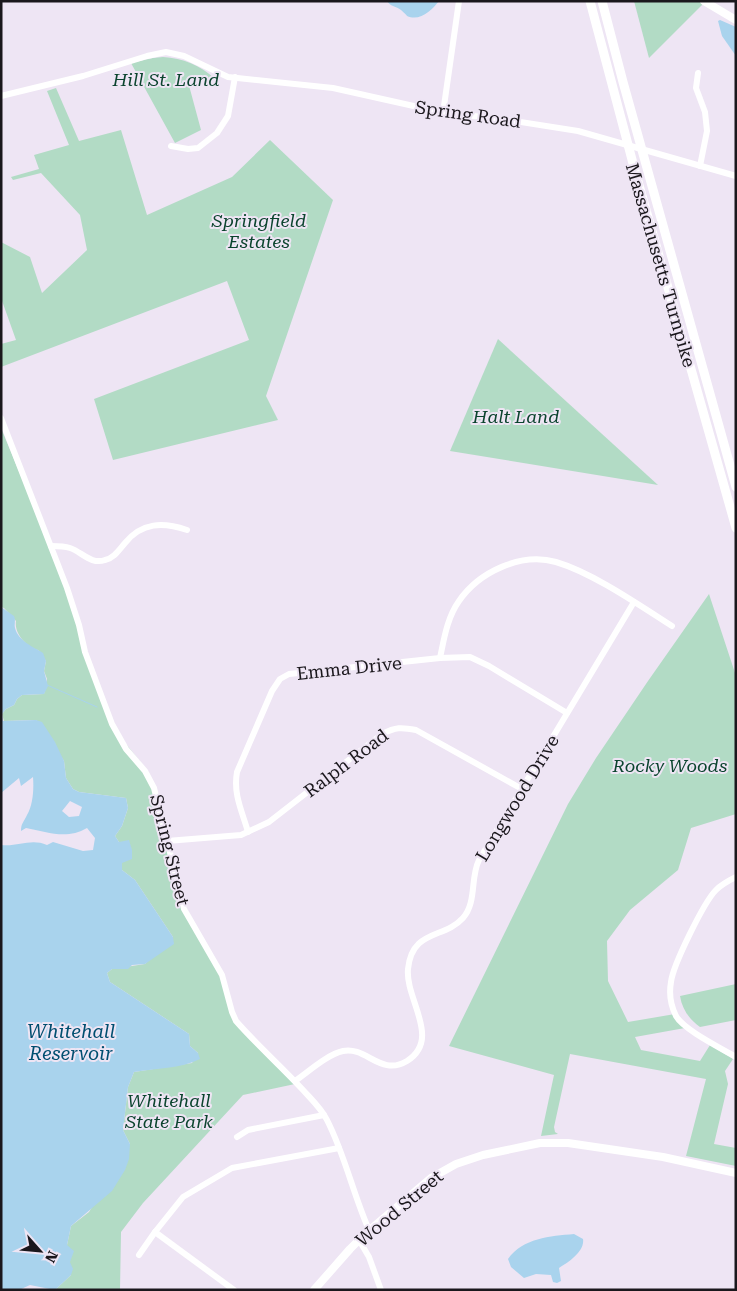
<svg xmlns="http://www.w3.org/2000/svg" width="737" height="1291" viewBox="0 0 737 1291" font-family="'Roboto Serif',serif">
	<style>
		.green { fill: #b2dbc5 }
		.water { fill: #a9d3ed; fill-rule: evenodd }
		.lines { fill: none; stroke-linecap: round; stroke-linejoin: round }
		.stream { stroke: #a9d3ed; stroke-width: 1 }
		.minor { stroke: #fff; stroke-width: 6 }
		.major { stroke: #fff; stroke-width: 8 }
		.highway { stroke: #fff; stroke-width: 9 }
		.labels { text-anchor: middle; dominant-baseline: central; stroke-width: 4; stroke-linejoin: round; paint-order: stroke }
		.park-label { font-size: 18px; font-style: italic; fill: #0b442e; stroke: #eee5f4 }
		.street-label { font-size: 18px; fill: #1a171c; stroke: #eee5f4 }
		.water-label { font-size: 19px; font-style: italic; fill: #004e70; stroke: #eee5f4 }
	</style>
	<rect width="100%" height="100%" fill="#eee5f4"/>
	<g class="green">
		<polygon points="634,1 706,1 649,58"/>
		<path d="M163,57C183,58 200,65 215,79L187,78L201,130L175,143L131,63L153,58Z"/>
		<polygon points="56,88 79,141 121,130 147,215 232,177 270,140 333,200 266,396 278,420 113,460 94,399 249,340 227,281 1,367 1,344 16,340 1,298 1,242 30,257 42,293 87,250 80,215 41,173 13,180 11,177 39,169 34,155 69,145 47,91"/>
		<polygon points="498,339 658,485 450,451"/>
		<path d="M1,428L62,575L101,702L126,744L148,771L182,899L217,967L234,1018L295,1084L243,1095L143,1203L121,1232L120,1290H55L71,1275L67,1245L71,1226L89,1212L130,1144L123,1130L128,1087L134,1072L192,1063L198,1053L190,1046L189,1034L110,982L107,973L112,969L145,964L173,937L135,880L122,870L119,842L115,836L122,826L128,808L126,798L79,792L73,789L66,778L64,761L36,720L4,721L2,714L6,709L14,705L17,699L22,695L44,694L47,679L44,671L46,661L38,650C26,647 14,633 16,621L4,608L1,607Z"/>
		<polygon points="709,594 736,676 736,814 691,828 678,870 630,910 607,941 608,981 628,1022 675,1014 685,1028 635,1037 641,1050 700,1061 710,1045 733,1059 725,1071 728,1084 714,1144 736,1148 736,1166 686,1156 706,1079 570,1054 554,1127 555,1132 558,1134 541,1136 554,1075 449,1046 568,804 596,758 648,681"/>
		<path d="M736,984V1020L700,1027C689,1019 682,1009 680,996Z"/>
	</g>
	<g class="water">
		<path d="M387,1H439C432,10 420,22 407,16C407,15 401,10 401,10C396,6 391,7 387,1Z"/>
		<polygon points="720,20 736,27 736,56 722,36 718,21"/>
		<path d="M1,607L14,616C16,620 14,624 15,628C18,641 34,647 43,653L46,661L44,671L48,686L44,694L22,695L17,699L14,705L6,709L2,714L3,721L36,720L42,722L55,742L64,761L66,778L73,789L79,792L126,798L128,808L122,826L115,836L119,842L129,840L132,850V859L122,863V870L135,880L173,937L174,944L145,964L132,965L128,969H112L107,973L110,982L189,1034L190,1046L198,1053L200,1059C180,1069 156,1068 134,1072L128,1087L123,1130L130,1144L129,1159L125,1170L112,1191L71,1226L67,1245L74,1251L70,1262L73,1269L71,1275L55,1290L30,1285L19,1290H1V845C18,847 31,838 47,845L53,842L83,851L93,850L95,838L87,828C67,840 47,832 26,828L21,831C21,823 24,822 27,815C33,805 34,789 33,777L21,786L19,778L1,793ZM70,801L82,807L79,816L69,817L62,811Z"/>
		<path d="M574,1234L583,1239C585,1251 569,1262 559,1268L561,1281L557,1283L553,1282L551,1275L536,1274L524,1278L511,1267L508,1259C523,1238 550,1236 574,1234Z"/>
	</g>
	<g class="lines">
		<polyline class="stream" points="47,685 97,707"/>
		<g class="minor">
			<polyline points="698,73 696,88 705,112 707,131 700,166"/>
			<polyline points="1,96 83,76 147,56 166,52 184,56 228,77 333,88 445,113 502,119 578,131 736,176"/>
			<polyline points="443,113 459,1"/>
			<polyline points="171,146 188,149 198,148 217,133 228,116 235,77"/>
			<path d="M1,418L67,588L79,625L85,652L112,724L126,749L145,771L154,788L184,909L222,975L232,1012L236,1021C257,1045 281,1066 303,1090C311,1099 321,1108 327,1120C345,1155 353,1194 369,1230"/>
			<path d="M51,546C57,546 64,546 70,548C82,552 91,565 105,560C114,558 119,550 125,543C142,522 163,522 187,530"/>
			<path d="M440,658C444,639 447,618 459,601C479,572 521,552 556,562C593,573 639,605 672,626"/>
			<path d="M248,832C242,811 233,794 237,772L272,691L280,679L289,674L440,658L470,657L489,666L567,713"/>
			<path d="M167,841L241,835L269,822L382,734C396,727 401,727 416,730L522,789"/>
			<path d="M736,877C728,881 722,884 716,890C704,902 673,965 671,982C669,993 671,1006 676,1016C684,1030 721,1048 736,1057"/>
			<path d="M295,1081C308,1072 328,1054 343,1051C366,1046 381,1077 407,1061C442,1039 405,999 408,969C412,929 444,939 463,918C477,902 470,878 479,860L634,602"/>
			<polyline points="237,1137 248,1130 324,1115"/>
			<polyline points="155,1232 234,1290"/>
			<polyline points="359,1240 369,1257 381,1290"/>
			<polyline points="139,1255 155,1232 183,1197 232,1168 339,1148"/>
		</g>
		<g class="major">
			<polyline points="704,1 736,20"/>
			<polyline points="314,1290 350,1249 365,1234 431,1178 456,1164 483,1155 540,1143 568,1143 663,1157 736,1173"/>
		</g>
		<g class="highway">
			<polyline points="590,1 635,171 736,528"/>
			<polyline points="602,1 623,82 736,487"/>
		</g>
	</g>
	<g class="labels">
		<g class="park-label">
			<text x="166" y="79">Hill St. Land</text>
			<text x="259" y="220">Springfield<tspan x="259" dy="21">Estates</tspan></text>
			<text x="516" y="416">Halt Land</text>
			<text x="670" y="765">Rocky Woods</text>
			<text x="169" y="1100">Whitehall<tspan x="169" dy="21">State Park</tspan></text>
		</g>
		<g class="street-label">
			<text transform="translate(468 114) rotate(8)">Spring Road</text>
			<text transform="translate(661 265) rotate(74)">Massachusetts Turnpike</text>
			<text transform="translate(349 668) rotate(-6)">Emma Drive</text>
			<text transform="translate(346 763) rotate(-37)">Ralph Road</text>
			<text transform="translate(517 798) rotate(-59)">Longwood Drive</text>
			<text transform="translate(170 850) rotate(76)">Spring Street</text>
			<text transform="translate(399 1208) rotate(-40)">Wood Street</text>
		</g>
		<g class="water-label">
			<text x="71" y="1031">Whitehall<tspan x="71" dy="22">Reservoir</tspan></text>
		</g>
	</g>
	<rect width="737" height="1291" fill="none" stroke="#1a171c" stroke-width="5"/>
	<g transform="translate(40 1251) rotate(117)" stroke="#eee5f4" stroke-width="4" paint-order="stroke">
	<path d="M0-4L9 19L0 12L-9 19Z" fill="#1a171c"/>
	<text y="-8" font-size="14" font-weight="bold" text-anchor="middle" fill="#1a171c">N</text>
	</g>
</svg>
